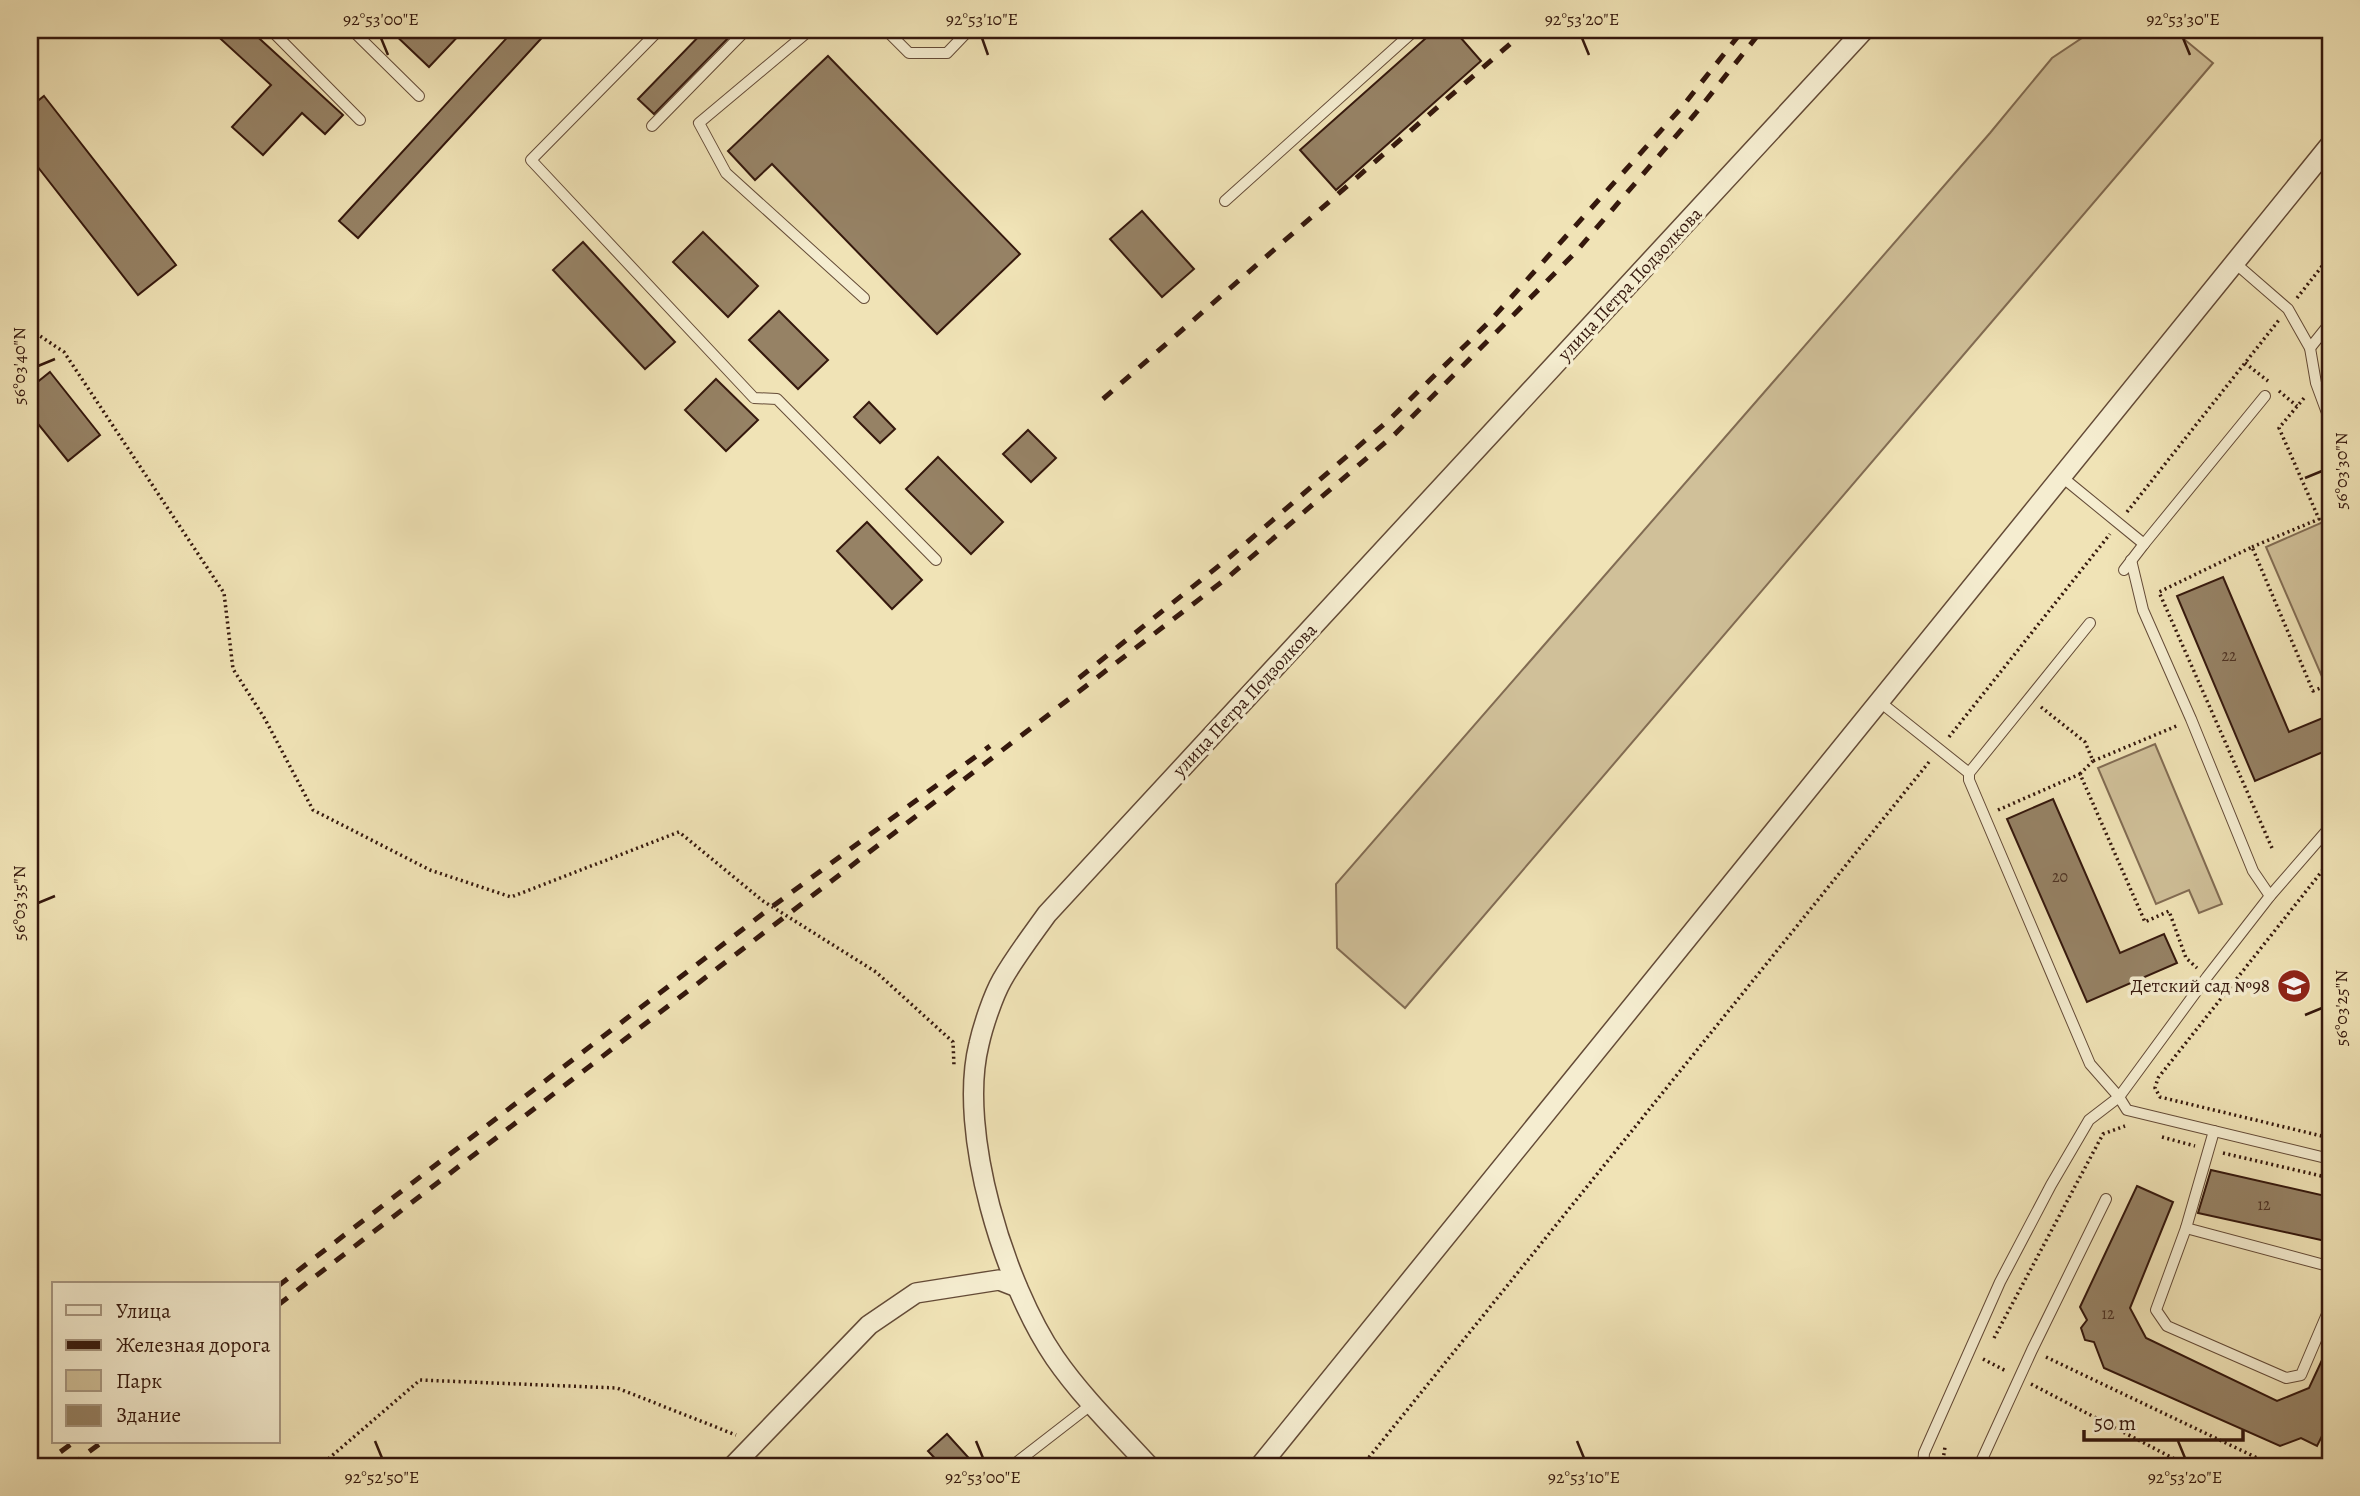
<svg xmlns="http://www.w3.org/2000/svg" width="2360" height="1496" viewBox="0 0 2360 1496" font-family="Alegreya,serif">
	<style>
		.green { fill: #d0c099; stroke: #826c53; stroke-width: 2 }
		.building { fill: #968265; stroke: #35180d; stroke-width: 2 }
		.lines { fill: none; stroke-linecap: round; stroke-linejoin: round }
		.service-casing { stroke: #644b37; stroke-width: 12 }
		.minor-casing { stroke: #644b37; stroke-width: 22 }
		.path { stroke: #35180d; stroke-width: 3.5; stroke-dasharray: 2 3.5; stroke-linecap: butt }
		.service { stroke: #f5edd0; stroke-width: 10 }
		.minor { stroke: #f5edd0; stroke-width: 19 }
		.rail { stroke: #35180d; stroke-width: 5; stroke-dasharray: 12 12; stroke-linecap: butt }
		.ticks { fill: none; stroke: #35180d; stroke-width: 2.5 }
		.labels { text-anchor: middle; dominant-baseline: central; stroke-width: 7; stroke-linejoin: round; paint-order: stroke }
		.number-label { font-size: 16px; fill: #4d3223 }
		.street-label { font-size: 19px; fill: #35180d; stroke: #f5edd0 }
		.poi-label { font-size: 19px; fill: #35180d; stroke: #f5edd0; text-anchor: end }
		.neatline { fill: none; stroke: #35180d; stroke-width: 2.5 }
		.ticks-label { font-size: 18px; text-anchor: middle; fill: #35180d }
	</style>
	<rect width="100%" height="100%" fill="#f0e3b6"/>
	<filter id="stains"><feTurbulence type="fractalNoise" baseFrequency=".00286" numOctaves="4"/><feColorMatrix values="0 0 0 0 .2 0 0 0 0 .09 0 0 0 0 .02 0 0 0 .5 -.17"/></filter>
	<radialGradient id="worn" r=".72"><stop offset=".6" stop-color="#630" stop-opacity="0"/><stop offset="1" stop-color="#630" stop-opacity=".3"/></radialGradient>
	<g class="green">
		<polygon points="2094,30 2173,30 2213,63 1405,1008 1337,948 1336,884 1990,133 2052,58"/>
		<polygon points="2323,522 2330,539 2330,676 2323,679 2266,547"/>
		<polygon points="2155,744 2222,904 2199,913 2189,890 2156,904 2098,768"/>
	</g>
	<g class="building">
		<polygon points="211,30 250,30 343,115 325,134 302,113 263,155 232,127 271,85"/>
		<polygon points="390,30 464,30 429,67"/>
		<polygon points="514,30 549,30 358,238 339,221"/>
		<polygon points="705,30 736,30 654,114 638,99"/>
		<polygon points="1435,30 1454,30 1481,61 1336,190 1300,150"/>
		<polygon points="828,56 1020,254 937,334 772,164 755,180 728,151"/>
		<polygon points="44,96 176,265 138,295 30,157 30,107"/>
		<polygon points="1142,211 1194,269 1162,297 1110,239"/>
		<polygon points="703,232 758,286 728,317 673,262"/>
		<polygon points="583,242 675,342 645,369 553,270"/>
		<polygon points="779,311 828,360 798,389 749,340"/>
		<polygon points="50,372 100,435 68,461 30,414 30,388"/>
		<polygon points="716,379 758,420 726,451 685,410"/>
		<polygon points="869,402 895,429 880,443 854,417"/>
		<polygon points="1028,430 1056,458 1031,482 1003,454"/>
		<polygon points="938,457 1003,522 971,554 906,489"/>
		<polygon points="867,522 922,580 892,609 837,551"/>
		<polygon points="2223,577 2289,732 2330,715 2330,749 2255,781 2177,596"/>
		<polygon points="2053,799 2120,953 2164,934 2177,963 2087,1002 2007,819"/>
		<polygon points="2211,1170 2330,1197 2330,1242 2198,1213"/>
		<polygon points="2137,1186 2173,1202 2130,1308 2146,1338 2277,1401 2309,1388 2330,1343 2330,1428 2325,1430 2317,1446 2301,1438 2280,1446 2104,1368 2094,1342 2085,1340 2081,1328 2087,1320 2080,1307"/>
		<polygon points="947,1434 976,1466 942,1466 928,1451"/>
	</g>
	<g class="lines">
		<g class="service-casing">
			<g id="service">
				<polyline points="271,30 360,120"/>
				<polyline points="352,30 419,96"/>
				<polyline points="659,30 531,160 754,398 777,399 936,560"/>
				<polyline points="810,30 699,123 726,173 864,298"/>
				<polyline points="886,30 909,53 947,53 969,30"/>
				<polyline points="652,126 746,30"/>
				<polyline points="1225,201 1415,30"/>
				<polyline points="2235,263 2288,309 2310,348 2316,383 2330,421"/>
				<polyline points="2310,348 2330,323"/>
				<polyline points="2062,477 2144,544 2265,396"/>
				<polyline points="2131,560 2143,610 2191,719 2253,871 2270,896"/>
				<polyline points="2124,570 2144,544"/>
				<polyline points="1880,702 1969,773 2090,623"/>
				<polyline points="1969,773 1969,780 2090,1064 2119,1097 2127,1110 2330,1159"/>
				<polyline points="2214,1131 2186,1228 2156,1310 2167,1326 2286,1378 2301,1375 2330,1307"/>
				<polyline points="2186,1228 2328,1266 2330,1269"/>
				<polyline points="1012,1466 1092,1404"/>
				<polyline points="1923,1466 1924,1453 2000,1282 2051,1185 2089,1120 2119,1097 2207,977 2270,896 2330,827"/>
				<polyline points="1979,1466 2032,1350 2106,1199"/>
			</g>
		</g>
		<g class="minor-casing">
			<g id="minor">
				<polyline points="733,1466 869,1325 916,1293 999,1280 1017,1287"/>
				<path d="M1149,1466C1117,1431 1082,1397 1055,1358C1005,1285 957,1132 979,1044C983,1026 993,996 1002,980C1015,957 1032,935 1047,914L1864,30"/>
				<polyline points="1260,1466 2330,145"/>
			</g>
		</g>
		<g class="path">
			<polyline points="2297,298 2330,256"/>
			<polyline points="30,334 37,334 64,352 224,593 233,669 265,719 313,810 430,870 511,897 679,832 763,901 876,972 953,1042 954,1066"/>
			<polyline points="2245,363 2268,381"/>
			<polyline points="2279,391 2297,406"/>
			<polyline points="2127,512 2279,320"/>
			<polyline points="2252,547 2319,519 2279,428 2304,398"/>
			<polyline points="2041,707 2085,742 2093,761 2179,725"/>
			<polyline points="1949,737 2110,534"/>
			<polyline points="2080,774 2093,761"/>
			<polyline points="1998,810 2080,774 2145,922 2169,911 2186,958 2197,968"/>
			<polyline points="2272,848 2159,592 2252,547 2313,691 2330,684"/>
			<polyline points="2330,861 2158,1078 2155,1088 2160,1097 2330,1138"/>
			<polyline points="2162,1137 2195,1146"/>
			<polyline points="2223,1153 2330,1178"/>
			<polyline points="1994,1338 2103,1134 2125,1126"/>
			<polyline points="2046,1357 2274,1466"/>
			<polyline points="1983,1359 2006,1371"/>
			<polyline points="2031,1384 2188,1466"/>
			<polyline points="320,1466 420,1380 617,1388 736,1435"/>
			<polyline points="1362,1466 1929,762"/>
			<polyline points="1942,1466 1945,1447"/>
			<polyline points="2320,1466 2330,1461"/>
		</g>
		<use href="#service" class="service"/>
		<use href="#minor" class="minor"/>
		<g class="rail">
			<polyline points="1103,399 1526,30"/>
			<polyline points="1079,678 1231,556 1389,420 1490,321 1682,107 1743,30"/>
			<polyline points="278,1286 773,906 990,746"/>
			<polyline points="278,1305 1227,578 1395,434 1574,254 1695,114 1762,30"/>
			<polyline points="41,1466 74,1442"/>
			<polyline points="70,1466 102,1442"/>
		</g>
	</g>
	<path class="ticks" d="M381,38L388,55M982,38L988,55M1582,38L1589,55M2183,38L2190,55M38,366L55,359M2305,478L2322,471M38,903L55,896M2305,1015L2322,1008M375,1441L382,1458M976,1441L983,1458M1577,1441L1584,1458M2178,1441L2185,1458"/>
	<defs>
		<g id="school-disc" transform="scale(1.75)"><circle r="9.5" fill="#8f2418" stroke="#f5edd0"/><path d="M0-5L7-2L0 1L-7-2ZM-4 1L0 2.5L4 1V4Q0 6-4 4Z" fill="#fff"/></g>
	</defs>
	<g fill-rule="evenodd">
		<use href="#school-disc" x="2294" y="986"/>
	</g>
	<g class="labels">
		<g class="number-label">
			<text x="2229" y="656">22</text>
			<text x="2060" y="877">20</text>
			<text x="2264" y="1205">12</text>
			<text x="2108" y="1314">12</text>
		</g>
		<g class="street-label">
			<text transform="translate(1630 284) rotate(-47)">улица Петра Подзолкова</text>
			<text transform="translate(1245 700) rotate(-47)">улица Петра Подзолкова</text>
		</g>
		<g class="poi-label">
			<text x="2270" y="986">Детский сад №98</text>
		</g>
	</g>
	<rect width="2360" height="1496" fill="none" stroke="#f0e3b6" stroke-width="77"/>
	<rect x="52" y="1282" width="228" height="161" fill="#f5edd0" stroke="#a89882" stroke-width="2"/>
	<rect x="66" y="1305" width="35" height="10" fill="#f5edd0" stroke="#a89882" stroke-width="2"/>
	<text x="116" y="1318" font-size="21" fill="#35180d">Улица</text>
	<rect x="66" y="1340" width="35" height="10" fill="#35180d" stroke="#a89882" stroke-width="2"/>
	<text x="116" y="1352" font-size="21" fill="#35180d">Железная дорога</text>
	<rect x="66" y="1370" width="35" height="21" fill="#d0c099" stroke="#a89882" stroke-width="2"/>
	<text x="116" y="1388" font-size="21" fill="#35180d">Парк</text>
	<rect x="66" y="1405" width="35" height="21" fill="#968265" stroke="#a89882" stroke-width="2"/>
	<text x="116" y="1422" font-size="21" fill="#35180d">Здание</text>
	<path d="M2084 1430v10h159v-10" fill="none" stroke="#35180d" stroke-width="3.5"/>
	<text x="2094" y="1430" font-size="21" fill="#35180d" stroke="#f5edd0" stroke-width="5" paint-order="stroke">50 m</text>
	<rect x="38" y="38" width="2284" height="1420" class="neatline"/>
	<g class="ticks-label">
		<text x="381" y="25">92°53'00"E</text>
		<text x="982" y="25">92°53'10"E</text>
		<text x="1582" y="25">92°53'20"E</text>
		<text x="2183" y="25">92°53'30"E</text>
		<text transform="translate(19 366) rotate(-90)" y="6">56°03'40"N</text>
		<text transform="translate(2341 471) rotate(-90)" y="6">56°03'30"N</text>
		<text transform="translate(19 903) rotate(-90)" y="6">56°03'35"N</text>
		<text transform="translate(2341 1008) rotate(-90)" y="6">56°03'25"N</text>
		<text x="382" y="1483">92°52'50"E</text>
		<text x="983" y="1483">92°53'00"E</text>
		<text x="1584" y="1483">92°53'10"E</text>
		<text x="2185" y="1483">92°53'20"E</text>
	</g>
	<rect width="100%" height="100%" filter="url(#stains)"/>
	<rect width="100%" height="100%" fill="url(#worn)"/>
</svg>
